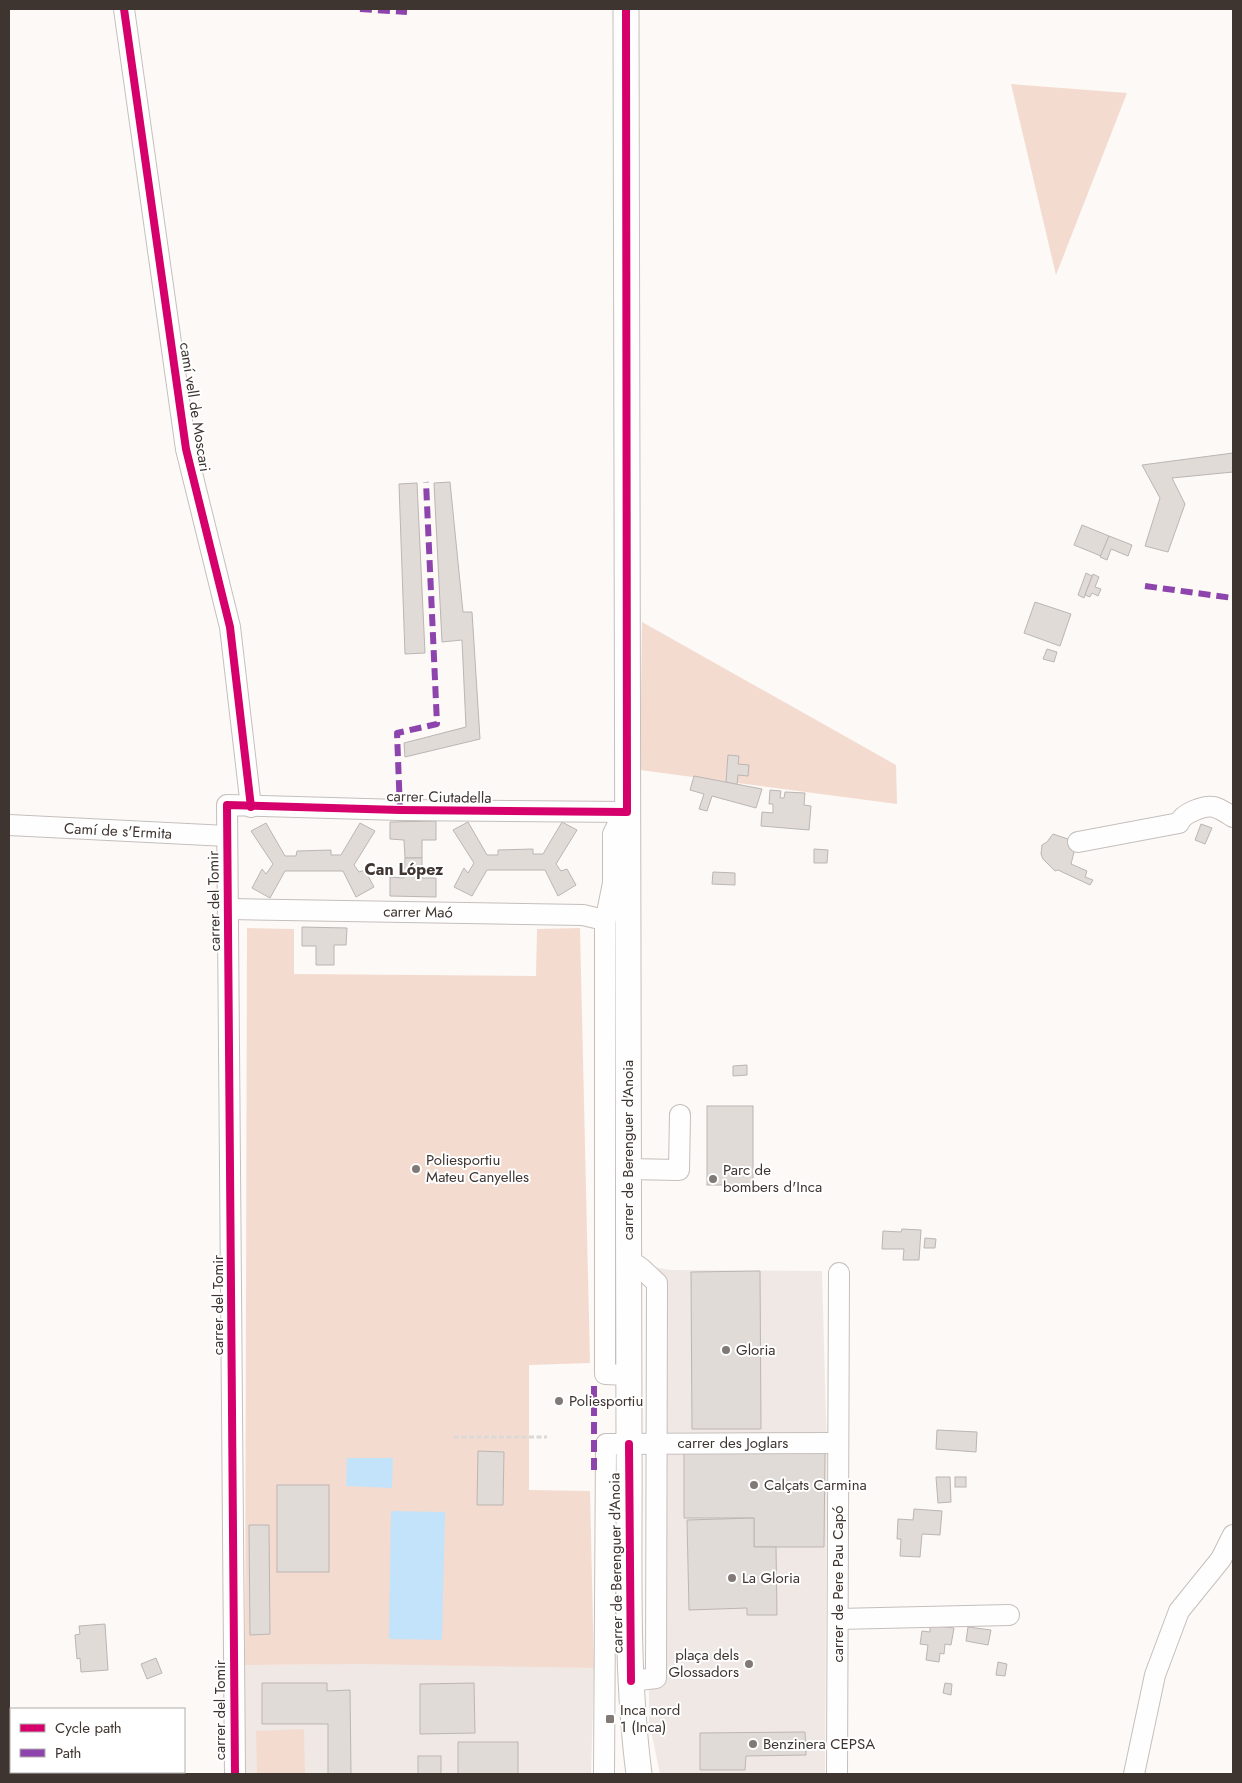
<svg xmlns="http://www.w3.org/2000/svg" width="1242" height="1783" viewBox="0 0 1242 1783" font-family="Jost,sans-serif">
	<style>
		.built { fill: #f0e8e4 }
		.green { fill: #f4dbcf }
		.water { fill: #c3e3fa }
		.building { fill: #e1dbd8; stroke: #bbb5b3 }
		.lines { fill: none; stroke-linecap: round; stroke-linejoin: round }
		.minor-casing { stroke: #c5bfbc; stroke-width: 22 }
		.major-casing { stroke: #c5bfbc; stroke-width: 27 }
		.path { stroke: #dbd8d8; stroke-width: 3; stroke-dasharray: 5 2.5; stroke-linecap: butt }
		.minor { stroke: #fffefe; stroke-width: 20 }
		.major { stroke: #fffefe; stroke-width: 25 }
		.quiet { stroke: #8e44ad; stroke-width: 6; stroke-dasharray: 12 6; stroke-linecap: butt }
		.cycleway-casing { stroke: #fff; stroke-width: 11 }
		.cycleway { stroke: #d6006c; stroke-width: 8 }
		.poi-dot { fill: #807976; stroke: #fff; stroke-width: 2 }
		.labels { text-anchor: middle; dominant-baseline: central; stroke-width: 4; stroke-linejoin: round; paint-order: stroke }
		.street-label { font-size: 15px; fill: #3e3430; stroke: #fff }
		.poi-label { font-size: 15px; fill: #3e3430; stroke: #fff; text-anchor: start }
		.neighbourhood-label { font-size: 16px; font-weight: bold; fill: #3e3430; stroke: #fff }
	</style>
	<rect width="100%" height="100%" fill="#fcf9f7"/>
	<g class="built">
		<polygon points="648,1266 670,1270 822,1271 827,1454 825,1774 660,1774 649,1721"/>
		<polygon points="416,1663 594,1668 591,1774 245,1774 245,1665"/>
	</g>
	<g class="green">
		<polygon points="1011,84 1127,93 1056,275"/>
		<polygon points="642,622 896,765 897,804 640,770"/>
		<polygon points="247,928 294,929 294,974 536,976 537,929 580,928 590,1363 529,1365 529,1490 590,1491 594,1668 362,1664 245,1665"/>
		<polygon points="304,1729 305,1774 257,1774 256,1731"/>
	</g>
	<g class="water">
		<polygon points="347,1458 393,1458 392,1488 346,1486"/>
		<polygon points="391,1511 445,1512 442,1640 389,1639"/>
	</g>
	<g class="building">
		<polygon points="1233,453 1233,472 1172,478 1185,504 1168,552 1145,546 1160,498 1142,465"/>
		<polygon points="450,482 463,612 472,612 480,739 405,757 404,743 466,727 462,640 442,642 434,483"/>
		<polygon points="417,483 425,653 405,654 399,484"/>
		<polygon points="1082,525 1109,536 1101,556 1074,545"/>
		<polygon points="1109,536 1132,545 1128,556 1111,549 1107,560 1100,557"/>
		<polygon points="1086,573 1092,576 1084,598 1078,595"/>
		<polygon points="1093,574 1099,577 1095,587 1101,589 1098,596 1092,593 1090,597 1085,595"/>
		<polygon points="1035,602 1071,614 1060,646 1024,633"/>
		<polygon points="1047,649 1057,652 1054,662 1043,659"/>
		<polygon points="728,755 739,756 738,764 749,765 748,776 738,775 737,785 726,782"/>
		<polygon points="694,776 762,789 756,808 712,796 707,811 699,809 704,794 690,790"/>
		<polygon points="770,790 781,791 780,798 784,798 785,792 805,793 804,805 811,806 809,830 761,826 762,812 773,813 773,804 769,804"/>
		<polygon points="436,821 436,840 422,840 422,858 405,858 404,840 390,839 390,822"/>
		<polygon points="468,822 487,855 498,855 498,850 533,849 533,854 543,854 562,822 577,830 556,864 561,871 567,869 576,885 558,896 545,870 487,870 472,896 454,887 464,868 468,873 474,863 453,830"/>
		<polygon points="266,823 285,856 296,856 297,851 331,850 331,855 341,855 360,823 375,831 354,865 359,872 365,870 374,887 356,897 343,871 285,871 270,898 252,888 262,869 266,874 273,864 251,831"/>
		<polygon points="1201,824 1212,828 1205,844 1195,840"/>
		<polygon points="1053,834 1071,840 1075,848 1071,864 1087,871 1085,877 1093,880 1090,885 1058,870 1055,871 1043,859 1041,854 1042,845 1047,842"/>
		<polygon points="814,849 828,850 827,863 814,863"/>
		<polygon points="405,858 422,858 422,878 436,878 436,897 390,896 390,877 404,878"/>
		<polygon points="713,872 735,873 735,885 712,884"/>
		<polygon points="302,927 347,928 346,945 334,945 334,965 316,965 316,946 302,946"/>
		<polygon points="747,1065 747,1075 733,1076 733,1066"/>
		<rect x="707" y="1106" width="46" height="79"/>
		<polygon points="902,1229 921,1230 919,1260 903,1260 904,1249 882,1249 883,1231 901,1232"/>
		<polygon points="925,1238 936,1239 935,1248 924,1248"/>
		<polygon points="760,1271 761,1429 692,1429 691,1272"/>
		<polygon points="937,1430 977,1432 976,1452 936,1449"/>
		<polygon points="478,1451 504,1452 503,1505 477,1505"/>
		<polygon points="684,1453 825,1453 824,1547 754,1547 754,1518 684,1518"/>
		<polygon points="936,1477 950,1477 951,1502 938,1503"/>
		<rect x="955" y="1477" width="11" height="10"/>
		<rect x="277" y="1485" width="52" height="87"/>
		<polygon points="914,1509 942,1511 940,1535 922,1534 920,1557 900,1556 901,1539 897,1539 898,1519 913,1520"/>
		<polygon points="754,1518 754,1547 776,1547 777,1615 747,1615 747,1608 689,1610 687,1520"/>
		<polygon points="249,1525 269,1525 270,1634 250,1635"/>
		<polygon points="105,1624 108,1670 81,1672 80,1658 77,1659 75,1635 80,1634 79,1626"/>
		<polygon points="930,1625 954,1628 951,1645 945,1644 944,1654 940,1653 939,1662 926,1660 928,1645 920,1644 922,1631 930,1632"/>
		<polygon points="968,1627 991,1630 988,1645 966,1641"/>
		<polygon points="156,1658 162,1673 147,1679 141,1664"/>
		<polygon points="998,1662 1007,1664 1005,1676 996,1675"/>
		<polygon points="262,1683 327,1683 327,1691 350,1690 351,1774 328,1774 328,1724 262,1724"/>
		<polygon points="474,1683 475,1733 420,1734 420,1684"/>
		<polygon points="945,1683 952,1684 951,1695 943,1693"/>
		<polygon points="805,1732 806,1755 746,1756 745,1770 700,1770 700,1733"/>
		<rect x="458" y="1742" width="60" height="32"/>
		<rect x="418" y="1756" width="23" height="18"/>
	</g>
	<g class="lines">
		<g class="minor-casing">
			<g id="minor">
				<polyline points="124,9 186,449 230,627 251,807"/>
				<polyline points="627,812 619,822 613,834 613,883 605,923 605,1374 628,1375"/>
				<polyline points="9,825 227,836"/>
				<path d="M1078,842L1179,823C1183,813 1204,805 1214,807C1221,809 1228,814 1233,817"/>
				<polyline points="229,909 583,915 600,919 605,923"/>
				<polyline points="628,1169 679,1170 680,1115"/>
				<polyline points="628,1259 642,1269 657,1283 656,1678 631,1681"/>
				<polyline points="838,1619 1009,1615"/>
				<polyline points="235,1774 227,805 400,810 627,812"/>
				<polyline points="604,1774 606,1444 838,1443"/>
				<polyline points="837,1774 839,1273"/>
				<polyline points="1134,1774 1155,1675 1179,1611 1221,1559 1233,1535"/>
			</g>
		</g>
		<g class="major-casing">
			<path id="major" d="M626,9L629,1444C630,1554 625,1665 639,1774"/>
		</g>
		<polyline class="path" points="454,1437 547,1437"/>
		<use href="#minor" class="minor"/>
		<use href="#major" class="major"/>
		<g class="quiet">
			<polyline points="360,9 407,12"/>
			<polyline points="1145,586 1233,598"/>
			<polyline points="400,810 397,733 437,724 426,482"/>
			<polyline points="594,1470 594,1380"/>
		</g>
		<g class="cycleway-casing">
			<g id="cycleway">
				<polyline points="124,9 186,449 230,627 251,807"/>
				<polyline points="629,1444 631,1681"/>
				<polyline points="235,1774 227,805 400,810 627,812 626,9"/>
			</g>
		</g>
		<use href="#cycleway" class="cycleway"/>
	</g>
	<g class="poi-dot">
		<circle cx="416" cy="1169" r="5"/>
		<circle cx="713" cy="1179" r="5"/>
		<circle cx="726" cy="1350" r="5"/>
		<circle cx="559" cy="1401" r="5"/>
		<circle cx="754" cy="1485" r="5"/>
		<circle cx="732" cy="1578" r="5"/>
		<circle cx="749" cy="1664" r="5"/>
		<rect x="605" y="1714" width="10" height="10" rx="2.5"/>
		<circle cx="753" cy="1744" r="5"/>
	</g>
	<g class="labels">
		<g class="street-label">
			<text transform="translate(195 407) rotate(81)">camí vell de Moscari</text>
			<text transform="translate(439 797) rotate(1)">carrer Ciutadella</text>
			<text transform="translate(118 831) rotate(3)">Camí de s'Ermita</text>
			<text transform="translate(214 901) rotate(-91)">carrer del Tomir</text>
			<text transform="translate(418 912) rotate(1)">carrer Maó</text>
			<text transform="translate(628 1150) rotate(-90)">carrer de Berenguer d'Anoia</text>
			<text transform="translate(218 1305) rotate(-90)">carrer del Tomir</text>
			<text x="733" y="1443">carrer des Joglars</text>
			<text transform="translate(616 1563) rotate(-91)">carrer de Berenguer d'Anoia</text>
			<text transform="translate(838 1584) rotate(-90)">carrer de Pere Pau Capó</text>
			<text transform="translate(220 1710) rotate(-90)">carrer del Tomir</text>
		</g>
		<g class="poi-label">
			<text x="426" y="1160">Poliesportiu<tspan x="426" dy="17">Mateu Canyelles</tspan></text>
			<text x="723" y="1170">Parc de<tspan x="723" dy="17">bombers d'Inca</tspan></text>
			<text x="736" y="1350">Gloria</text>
			<text x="569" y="1401">Poliesportiu</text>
			<text x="764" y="1485">Calçats Carmina</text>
			<text x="742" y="1578">La Gloria</text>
			<text x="739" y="1655" text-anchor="end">plaça dels<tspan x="739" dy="17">Glossadors</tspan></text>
			<text x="620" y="1710">Inca nord<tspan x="620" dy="17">1 (Inca)</tspan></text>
			<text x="763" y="1744">Benzinera CEPSA</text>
		</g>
		<g class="neighbourhood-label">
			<text x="404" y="869">Can López</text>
		</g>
	</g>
	<rect width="1242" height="1783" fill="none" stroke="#3e3430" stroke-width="20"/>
	<rect x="10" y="1708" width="175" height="65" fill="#ffffff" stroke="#b2aeac"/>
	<rect x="20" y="1724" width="25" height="8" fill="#d6006c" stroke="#b2aeac"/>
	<text x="55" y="1733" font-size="15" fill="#3e3430">Cycle path</text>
	<rect x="20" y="1749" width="25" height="8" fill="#8e44ad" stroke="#b2aeac"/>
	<text x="55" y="1758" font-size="15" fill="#3e3430">Path</text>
</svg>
